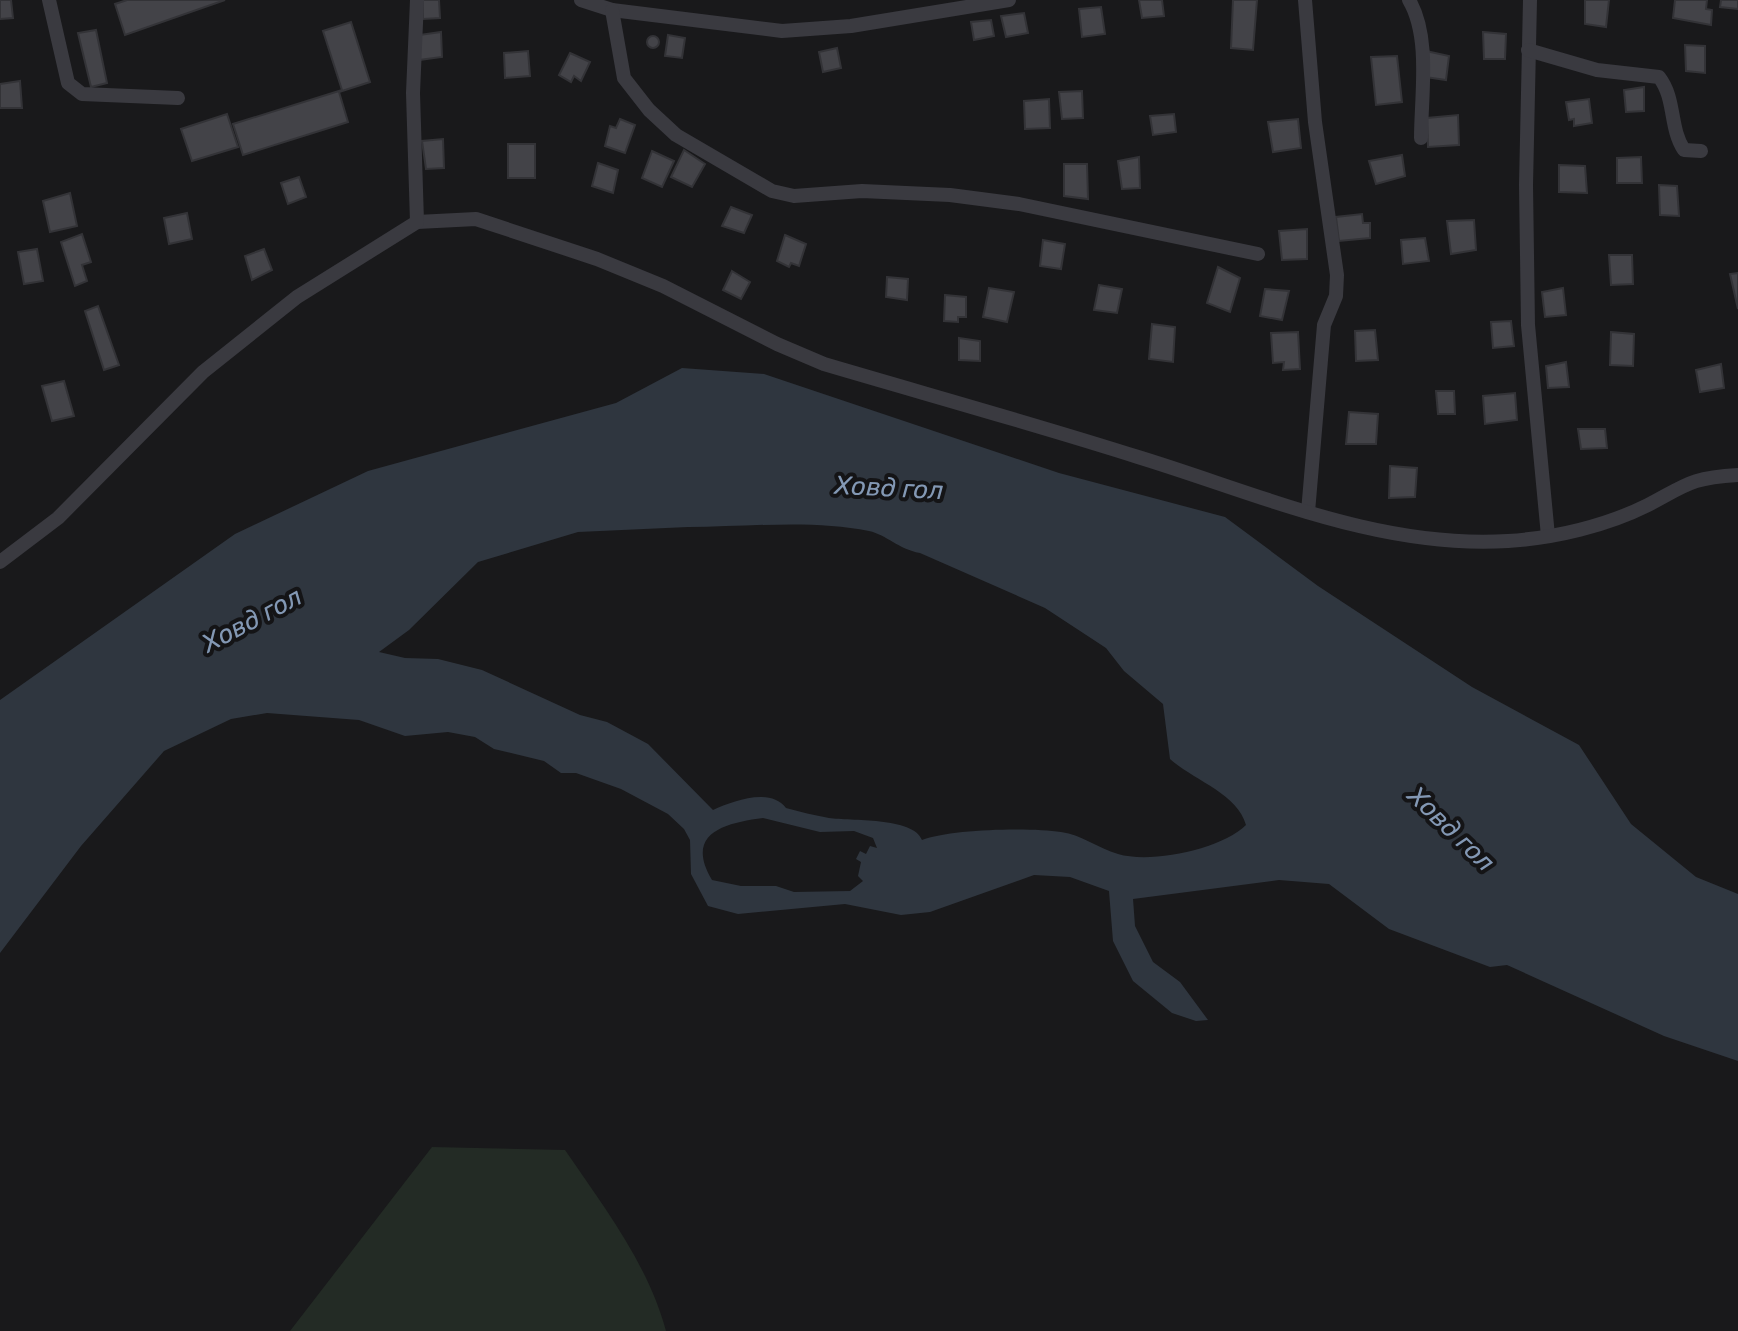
<svg xmlns="http://www.w3.org/2000/svg" width="1738" height="1331" viewBox="0 0 1738 1331" font-family="Rubik,sans-serif">
	<style>
		.green { fill: #232b25 }
		.water { fill: #2f363f; fill-rule: evenodd }
		.building { fill: #434348; stroke: #333337; stroke-width: 2 }
		.lines { fill: none; stroke-linecap: round; stroke-linejoin: round }
		.street { stroke: #3a3a40; stroke-width: 14 }
		.labels { text-anchor: middle; dominant-baseline: central; stroke-width: 8; stroke-linejoin: round; paint-order: stroke }
		.water-label { font-size: 26px; font-style: italic; fill: #8398b4; stroke: #141416 }
	</style>
	<rect width="100%" height="100%" fill="#19191b"/>
	<path class="green" d="M432,1147L565,1150C604,1207 648,1264 666,1331H290Z"/>
	<path class="water" d="M682,368L764,374L1059,473L1225,517L1318,586L1472,687L1579,745L1631,824L1696,877L1738,894V1061L1664,1036L1507,965L1490,967L1389,929L1329,884L1279,880L1133,899L1135,926L1153,962L1180,982L1208,1020L1196,1021L1172,1013L1133,981L1113,941L1109,891L1070,877L1034,875L930,912L901,915L845,904L738,914L708,906L691,874L690,840L684,829L668,814L621,789L576,773H561L544,761L494,749L475,737L448,732L405,736L359,720L267,713L231,719L164,751L81,846L0,953V700L235,534L368,471L616,403ZM688,527C746,527 812,519 869,531C887,535 898,549 920,553L1045,608L1106,648L1124,671L1163,704L1170,759C1193,780 1237,793 1246,825C1222,849 1151,864 1118,854C1098,848 1082,835 1061,832C1030,827 949,829 922,840C914,817 849,821 829,818C814,815 800,812 786,808C770,787 733,801 713,810L648,744L607,722L580,715L482,670L438,659L405,658L379,652L409,630L478,562L578,532ZM763,818L820,832L854,831L873,838L877,848L870,846L866,854L860,851L856,859L861,862L858,876L863,881L850,891L794,892L776,886H741L712,880C684,833 725,823 763,818Z"/>
	<g class="building">
		<polygon points="0,0 11,0 13,18 0,19"/>
		<polygon points="127,0 225,0 125,35 115,4"/>
		<polygon points="423,0 439,0 440,18 423,19"/>
		<polygon points="1139,0 1162,0 1164,16 1142,18"/>
		<polygon points="1233,0 1257,0 1253,50 1231,48"/>
		<polygon points="1585,0 1609,0 1606,27 1585,24"/>
		<polygon points="1675,0 1707,0 1706,9 1712,10 1711,25 1673,18"/>
		<polygon points="1721,0 1738,0 1738,9 1720,7"/>
		<polygon points="1101,7 1105,34 1082,37 1079,9"/>
		<polygon points="1024,13 1028,33 1006,37 1001,16"/>
		<polygon points="991,20 994,36 974,40 971,22"/>
		<polygon points="351,22 370,82 339,92 348,122 243,155 233,124 342,90 323,31"/>
		<polygon points="96,30 107,83 91,87 78,33"/>
		<polygon points="441,32 442,57 419,60 419,35"/>
		<polygon points="1483,32 1506,34 1505,59 1484,59"/>
		<polygon points="668,35 685,38 682,58 665,56"/>
		<circle cx="653" cy="42" r="6"/>
		<polygon points="1685,45 1705,46 1705,73 1686,71"/>
		<polygon points="837,48 841,68 823,72 819,52"/>
		<polygon points="528,51 530,76 505,78 504,53"/>
		<polygon points="1426,51 1449,56 1446,80 1425,77"/>
		<polygon points="570,53 590,62 581,81 574,76 571,82 559,75"/>
		<polygon points="1397,56 1402,102 1376,105 1371,57"/>
		<polygon points="20,81 22,108 0,108 0,84"/>
		<polygon points="1644,87 1644,111 1626,112 1624,90"/>
		<polygon points="1082,91 1083,118 1062,119 1059,92"/>
		<polygon points="1049,99 1050,128 1025,129 1024,101"/>
		<polygon points="1589,99 1592,123 1574,126 1574,119 1569,120 1566,102"/>
		<polygon points="227,114 238,147 192,161 181,129"/>
		<polygon points="1174,114 1176,132 1153,135 1150,116"/>
		<polygon points="1458,115 1459,145 1428,147 1427,118"/>
		<polygon points="620,119 635,125 625,153 605,146 610,126 616,128"/>
		<polygon points="1298,119 1301,148 1273,152 1268,122"/>
		<polygon points="443,139 444,168 426,169 422,141"/>
		<rect x="508" y="144" width="27" height="34"/>
		<polygon points="684,150 705,164 692,187 671,177"/>
		<polygon points="652,151 674,161 662,187 642,178"/>
		<polygon points="1402,155 1405,176 1376,184 1369,161"/>
		<polygon points="1139,157 1140,188 1122,189 1118,161"/>
		<polygon points="1641,157 1642,183 1617,183 1617,158"/>
		<polygon points="598,163 618,170 613,193 592,186"/>
		<polygon points="1064,164 1087,164 1088,199 1064,196"/>
		<polygon points="1559,165 1585,166 1587,193 1559,192"/>
		<polygon points="299,177 306,197 288,204 281,183"/>
		<polygon points="1659,185 1677,186 1679,216 1660,215"/>
		<polygon points="70,193 77,226 50,232 43,201"/>
		<polygon points="731,207 752,215 744,233 722,226"/>
		<polygon points="187,213 192,239 169,244 164,218"/>
		<polygon points="1362,214 1363,223 1370,223 1370,238 1339,241 1336,217"/>
		<polygon points="1474,220 1476,250 1451,254 1447,221"/>
		<polygon points="1307,229 1307,259 1282,260 1279,231"/>
		<polygon points="82,234 91,262 82,265 87,281 75,286 61,242"/>
		<polygon points="785,235 806,244 799,266 791,263 789,267 777,261"/>
		<polygon points="1425,238 1429,261 1403,264 1401,240"/>
		<polygon points="1043,240 1065,244 1061,269 1040,266"/>
		<polygon points="37,249 43,281 24,284 18,252"/>
		<polygon points="264,249 272,270 252,280 245,256"/>
		<polygon points="1609,255 1632,255 1633,284 1611,285"/>
		<polygon points="1218,267 1240,278 1230,312 1207,303"/>
		<polygon points="732,271 750,282 741,299 723,290"/>
		<polygon points="1738,273 1738,309 1730,274"/>
		<polygon points="887,277 908,279 907,300 886,297"/>
		<polygon points="1099,285 1122,289 1117,313 1094,310"/>
		<polygon points="989,288 1014,292 1007,322 983,317"/>
		<polygon points="1563,288 1566,315 1545,317 1542,292"/>
		<polygon points="1265,289 1289,291 1282,320 1260,316"/>
		<polygon points="945,295 966,297 966,317 958,317 958,322 944,321"/>
		<polygon points="98,306 119,365 104,370 85,311"/>
		<polygon points="1511,321 1514,346 1493,348 1491,322"/>
		<polygon points="1152,324 1175,327 1173,362 1149,359"/>
		<polygon points="1375,330 1378,360 1356,361 1355,331"/>
		<polygon points="1298,332 1300,369 1283,370 1284,362 1273,363 1271,333"/>
		<polygon points="1611,332 1634,334 1633,366 1610,365"/>
		<polygon points="959,338 980,341 980,361 959,360"/>
		<polygon points="1566,362 1569,387 1548,388 1546,366"/>
		<polygon points="1721,364 1724,388 1700,392 1696,370"/>
		<polygon points="64,381 74,416 52,421 42,386"/>
		<polygon points="1436,391 1454,391 1455,414 1438,414"/>
		<polygon points="1515,393 1517,420 1485,424 1483,396"/>
		<polygon points="1349,412 1378,414 1376,444 1346,444"/>
		<polygon points="1578,429 1605,429 1607,448 1581,449"/>
		<polygon points="1390,466 1417,468 1415,497 1389,498"/>
	</g>
	<g class="lines">
		<g class="street">
			<polyline points="49,0 68,83 82,94 178,98"/>
			<polyline points="581,0 612,10 782,31 851,26 1009,0"/>
			<polyline points="1305,0 1315,122 1337,275 1336,296 1324,325 1308,512"/>
			<path d="M1409,0C1431,37 1421,96 1421,138"/>
			<polyline points="1530,0 1526,185 1528,325 1548,536"/>
			<polyline points="612,10 624,78 649,110 676,135 772,191 794,196 862,191 950,195 1019,204 1258,254"/>
			<path d="M1528,50L1597,70L1659,77C1676,99 1669,127 1684,150L1701,151"/>
			<path d="M417,222L476,219L597,259L663,286L777,344L824,364C929,395 1034,424 1138,457C1259,494 1379,549 1508,541C1555,538 1606,526 1648,505C1688,484 1690,478 1738,475"/>
			<polyline points="0,562 58,518 203,372 297,297 417,222 413,93 417,0"/>
		</g>
	</g>
	<g class="labels">
		<g class="water-label">
			<text transform="translate(889 488) rotate(3)">Ховд гол</text>
			<text transform="translate(252 620) rotate(-28)">Ховд гол</text>
			<text transform="translate(1451 829) rotate(44)">Ховд гол</text>
		</g>
	</g>
</svg>
